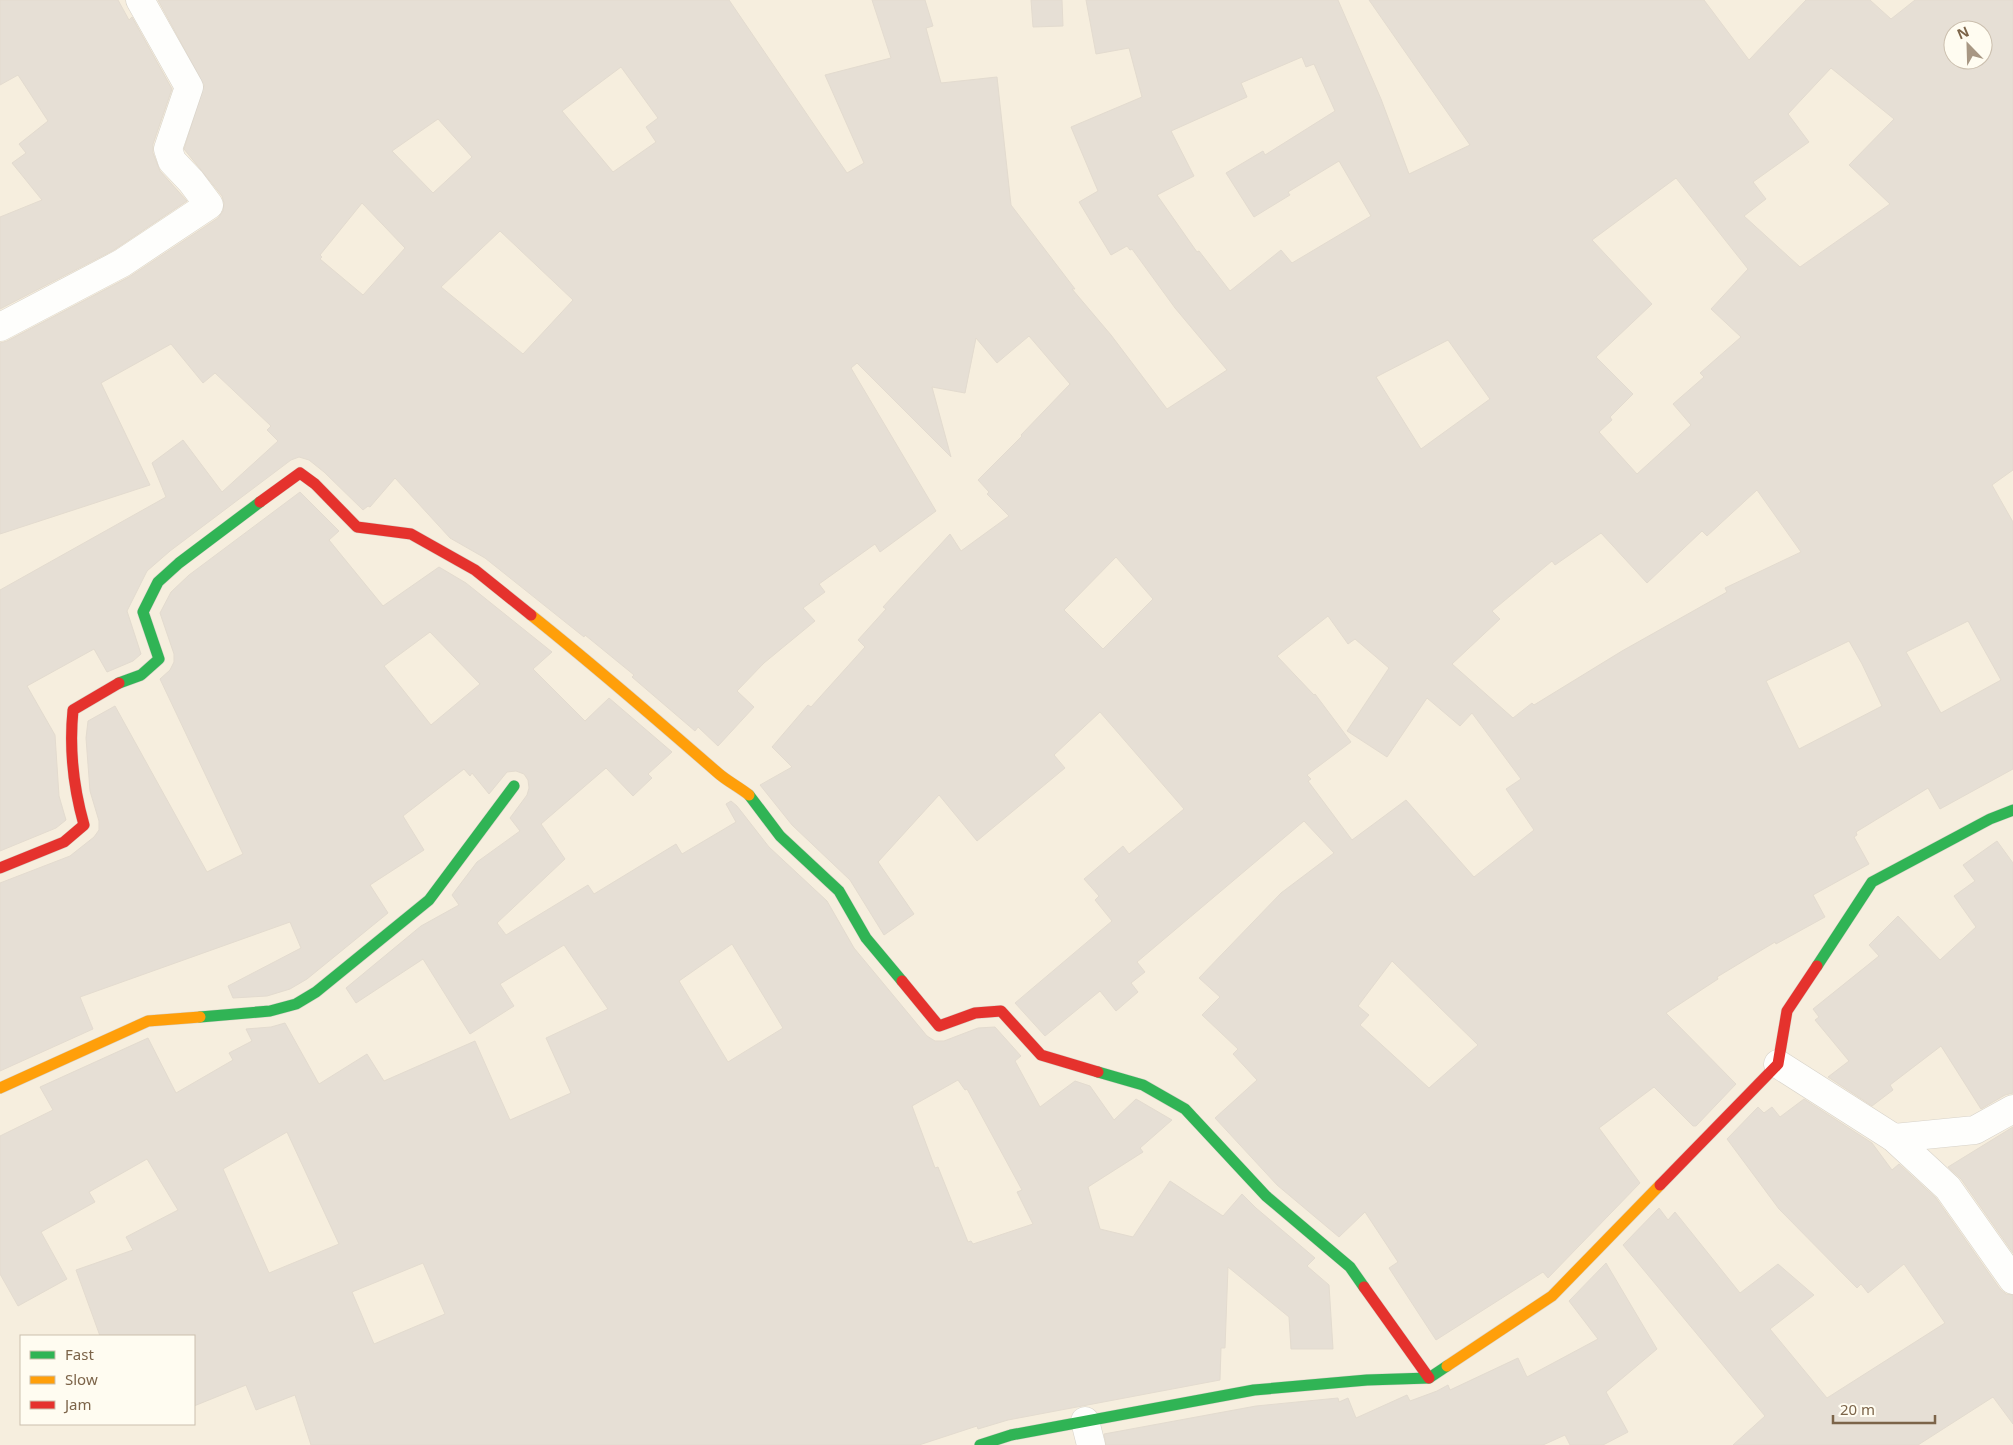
<svg xmlns="http://www.w3.org/2000/svg" width="2013" height="1445" viewBox="0 0 2013 1445" font-family="'Noto Sans',sans-serif">
	<style>
		.residential { fill: #f6eede; fill-rule: evenodd }
		.building { fill: #e6dfd5; stroke: #e3dbcf; fill-rule: evenodd }
		.lines { fill: none; stroke-linecap: round; stroke-linejoin: round }
		.street-casing { stroke: #d7d2c9; stroke-width: 29 }
		.fast-casing { stroke: #d8d2c8; stroke-width: 12 }
		.slow-casing { stroke: #d8d2c8; stroke-width: 12 }
		.jam-casing { stroke: #d8d2c8; stroke-width: 12 }
		.street { stroke: #fefefc; stroke-width: 28 }
		.fast { stroke: #30b455; stroke-width: 11 }
		.slow { stroke: #ff9f0a; stroke-width: 11 }
		.jam { stroke: #e5322d; stroke-width: 11 }
	</style>
	<rect width="100%" height="100%" fill="#f9f6ee"/>
	<path class="residential" d="M0,0H2013V1445H0ZM1953,30H1983V60H1953ZM21,1336H194V1424H21Z"/>
	<g class="building">
		<polygon points="0,0 118,0 129,20 132,17 172,89 153,144 153,153 160,171 187,201 114,250 0,309 0,217 42,200 12,163 26,153 19,144 48,121 18,75 0,85"/>
		<path d="M158,0H729L847,173L864,163L825,75L891,58L872,0H925L933,26L926,28L941,83L997,77L1011,205L1075,289H1072L1111,335L1167,409L1227,370L1175,308L1132,249L1130,250L1127,246L1111,255L1079,202L1098,191L1071,127L1142,97L1129,48L1096,54L1086,0H1338L1381,99L1409,174L1470,145L1369,0H1704L1749,60L1806,0H1870L1891,19L1915,0H2013V470L1992,485L2013,522V769L1940,809L1928,788L1856,832L1857,835L1854,837L1869,864L1813,895L1825,917L1776,944L1775,942L1717,977L1718,979L1666,1013L1736,1084L1696,1126H1693L1654,1087L1599,1128L1640,1183L1548,1278L1543,1272L1436,1340L1389,1268L1398,1262L1365,1212L1339,1237L1277,1185L1215,1118L1257,1080L1233,1054L1238,1049L1202,1015L1220,997L1199,978L1281,893L1334,853L1304,821L1137,962L1145,972L1131,983L1138,992L1116,1011L1100,991L1045,1036L1015,1003L1112,921L1095,900L1099,896L1084,879L1123,846L1129,854L1184,809L1100,712L1054,755L1065,768L977,841L939,795L878,862L914,914L884,935L850,880L792,825L760,785L792,767L772,747L808,705L811,707L865,647L858,640L886,609L883,607L950,534L961,551L1009,516L987,494L989,492L978,480L1022,436L1021,435L1070,384L1029,336L997,363L976,338L965,393L932,387L951,457L857,363L851,368L936,511L880,552L875,544L819,584L825,592L803,608L815,621L764,663L737,691L754,707L718,746L698,727L695,731L632,677L634,675L585,635L584,637L485,558L450,538L395,478L370,507L368,506L363,510L324,472L309,460L299,457L291,460L170,551L147,571L127,611L141,654L133,661L107,672L94,649L27,686L55,735L59,796L66,820L56,828L0,851V590L166,497L152,463L183,440L222,492L278,441L267,430L271,426L215,373L203,383L171,344L101,383L150,485L0,534V343L7,341L129,277L218,218L223,211L224,203L222,196L184,149L204,85ZM1953,30H1983V60H1953ZM1302,57L1306,67L1314,64L1335,111L1265,155L1263,151L1226,173L1254,217L1290,195L1288,192L1339,161L1371,216L1292,263L1281,250L1230,291L1199,251L1197,252L1157,195L1194,176L1171,131L1247,97L1241,83ZM621,67L658,118L646,127L656,142L613,172L562,111ZM1831,68L1894,119L1849,165L1890,204L1800,267L1744,216L1766,199L1753,182L1809,142L1788,114ZM438,119L472,157L433,193L392,151ZM1676,178L1748,269L1711,309L1741,337L1700,373L1704,377L1673,404L1691,425L1637,474L1599,432L1612,420L1610,417L1633,394L1596,357L1652,304L1592,240ZM362,203L405,248L363,295L320,259L322,257L320,255ZM500,231L573,300L523,354L441,287ZM1448,340L1490,399L1421,449L1376,377ZM1757,490L1801,552L1725,588L1727,592L1622,651L1534,705L1532,703L1513,718L1452,664L1500,619L1492,611L1552,561L1555,565L1601,533L1647,583L1702,531L1707,536ZM1116,557L1153,599L1103,649L1064,610ZM1328,616L1348,644L1355,639L1389,668L1347,731L1387,757L1427,698L1460,726L1472,713L1521,779L1506,789L1534,830L1474,877L1406,800L1352,840L1308,781L1311,779L1307,775L1351,742L1315,694L1314,695L1277,656ZM1968,621L2001,680L1941,713L1906,652ZM1849,641L1862,664L1882,706L1799,749L1766,681ZM1392,961L1478,1045L1429,1088L1360,1025L1369,1015L1358,1006Z"/>
		<polygon points="1031,0 1062,0 1063,26 1033,27"/>
		<path d="M300,492L339,531L329,540L383,606L439,567L466,583L552,652L533,669L585,721L609,698L672,752L648,774L652,778L633,796L606,768L541,824L565,859L497,923L506,935L588,885L594,894L676,844L682,854L736,822L726,804L731,801L737,806L769,847L827,901L854,948L927,1036L935,1041H944L978,1028L995,1027L1021,1056L1015,1061L1040,1107L1075,1081L1090,1086L1114,1120L1136,1099L1172,1120L1140,1148L1143,1152L1088,1187L1100,1229L1133,1237L1170,1181L1223,1216L1242,1194L1256,1208L1315,1258L1307,1266L1329,1285L1333,1349H1291L1289,1317L1228,1267L1225,1348H1221L1220,1380L1008,1420L978,1429L977,1426L919,1445H311L295,1395L256,1410L246,1385L194,1406V1336H100L76,1270L133,1250L126,1237L178,1210L147,1159L89,1192L95,1202L41,1232L67,1279L18,1306L0,1274V1136L53,1110L40,1087L148,1038L176,1093L233,1060L229,1053L252,1041L246,1029L271,1027L285,1023L319,1084L367,1054L384,1081L475,1041L510,1120L571,1093L546,1038L608,1009L564,945L500,984L514,1006L470,1034L423,959L356,1003L346,988L421,926L459,905L452,895L477,862L520,831L510,818L527,795L529,788L528,780L524,774L516,771L507,772L489,794L472,773L470,776L464,769L403,816L424,850L370,885L388,913L307,979L290,989L267,996L233,998L228,986L301,948L290,922L80,997L93,1029L0,1071V883L70,856L94,837L99,830V821L90,791L86,738L88,721L115,706L207,872L243,854L160,679L170,670L174,662V654L160,613L171,592L189,575ZM430,632L480,684L431,725L384,666ZM732,944L783,1028L728,1062L679,981ZM958,1080L965,1090L967,1089L1022,1190L1017,1192L1033,1224L973,1244L971,1241L968,1242L938,1167L935,1168L912,1106ZM287,1132L339,1244L269,1273L223,1169ZM423,1263L445,1314L374,1344L352,1292Z"/>
		<polygon points="1997,841 2013,863 2013,1093 2005,1095 1981,1109 1941,1046 1890,1085 1893,1090 1872,1106 1828,1077 1849,1061 1815,1020 1819,1017 1813,1009 1879,956 1869,945 1898,916 1940,960 1976,927 1954,896 1975,881 1963,865"/>
		<polygon points="1804,1099 1872,1143 1892,1170 1899,1164 1936,1198 2000,1289 2006,1294 2013,1295 2013,1424 1993,1397 1918,1445 1733,1445 1765,1416 1623,1245 1659,1208 1668,1220 1675,1212 1740,1293 1778,1264 1814,1295 1770,1329 1827,1398 1945,1323 1904,1264 1868,1293 1861,1284 1857,1288 1779,1209 1727,1139 1758,1107 1764,1113 1772,1107 1780,1117"/>
		<polygon points="2013,1127 2013,1253 1961,1179 1948,1167"/>
		<polygon points="1606,1263 1657,1349 1606,1392 1628,1432 1603,1445 1570,1445 1565,1435 1543,1445 1106,1445 1104,1434 1256,1406 1338,1398 1339,1402 1348,1398 1356,1418 1407,1395 1410,1401 1437,1391 1448,1385 1450,1390 1518,1358 1527,1377 1598,1339 1569,1301"/>
	</g>
	<g class="lines">
		<g class="street-casing">
			<g id="street">
				<polyline points="0,327 122,263 209,205 191,181 172,161 168,149 189,87 140,0"/>
				<polyline points="1778,1064 1894,1138 1948,1188 2013,1280"/>
				<polyline points="1894,1138 1975,1130 2013,1109"/>
				<polyline points="1085,1421 1091,1445"/>
			</g>
		</g>
		<g class="fast-casing">
			<g id="fast">
				<polyline points="119,683 141,675 159,659 143,612 158,582 179,563 260,502"/>
				<polyline points="749,795 780,836 839,891 866,938 902,981"/>
				<polyline points="1817,966 1872,882 1990,819 2013,810"/>
				<polyline points="200,1017 270,1011 296,1004 316,992 429,900 514,786"/>
				<polyline points="1098,1072 1143,1085 1185,1109 1266,1196 1350,1267 1364,1287"/>
				<polyline points="980,1445 1011,1435 1254,1390 1367,1380 1429,1378 1447,1366"/>
			</g>
		</g>
		<g class="slow-casing">
			<g id="slow">
				<path d="M531,615C595,666 656,719 718,773C727,781 739,787 749,795"/>
				<polyline points="0,1088 148,1021 200,1017"/>
				<polyline points="1447,1366 1552,1296 1660,1185"/>
			</g>
		</g>
		<g class="jam-casing">
			<g id="jam">
				<polyline points="260,502 300,473 315,484 357,527 411,534 475,570 531,615"/>
				<path d="M0,868L64,842L84,825C73,786 69,750 73,710L119,683"/>
				<polyline points="902,981 939,1026 975,1013 1001,1011 1041,1055 1098,1072"/>
				<polyline points="1660,1185 1778,1064 1787,1011 1817,966"/>
				<polyline points="1364,1287 1429,1378"/>
			</g>
		</g>
		<use href="#street" class="street"/>
		<use href="#fast" class="fast"/>
		<use href="#slow" class="slow"/>
		<use href="#jam" class="jam"/>
	</g>
	<rect x="20" y="1335" width="175" height="90" fill="#fffcf1" stroke="#cbbfae"/>
	<rect x="30" y="1351" width="25" height="8" fill="#30b455" stroke="#cbbfae"/>
	<text x="65" y="1360" font-size="15" fill="#7c6449">Fast</text>
	<rect x="30" y="1376" width="25" height="8" fill="#ff9f0a" stroke="#cbbfae"/>
	<text x="65" y="1385" font-size="15" fill="#7c6449">Slow</text>
	<rect x="30" y="1401" width="25" height="8" fill="#e5322d" stroke="#cbbfae"/>
	<text x="65" y="1410" font-size="15" fill="#7c6449">Jam</text>
	<g transform="translate(1968 45) rotate(337)"><circle r="24" fill="#fffcf1" stroke="#cbbfae"/>
	<path d="M0-4L9 19L0 12L-9 19Z" fill="#a89783"/>
	<text y="-8" font-size="14" font-weight="bold" text-anchor="middle" fill="#7c6449">N</text>
	</g>
	<path d="M1833 1415v8h102v-8" fill="none" stroke="#7c6449" stroke-width="2.5"/>
	<text x="1840" y="1415" font-size="15" fill="#7c6449" stroke="#fffcf1" stroke-width="4" paint-order="stroke">20 m</text>
</svg>
